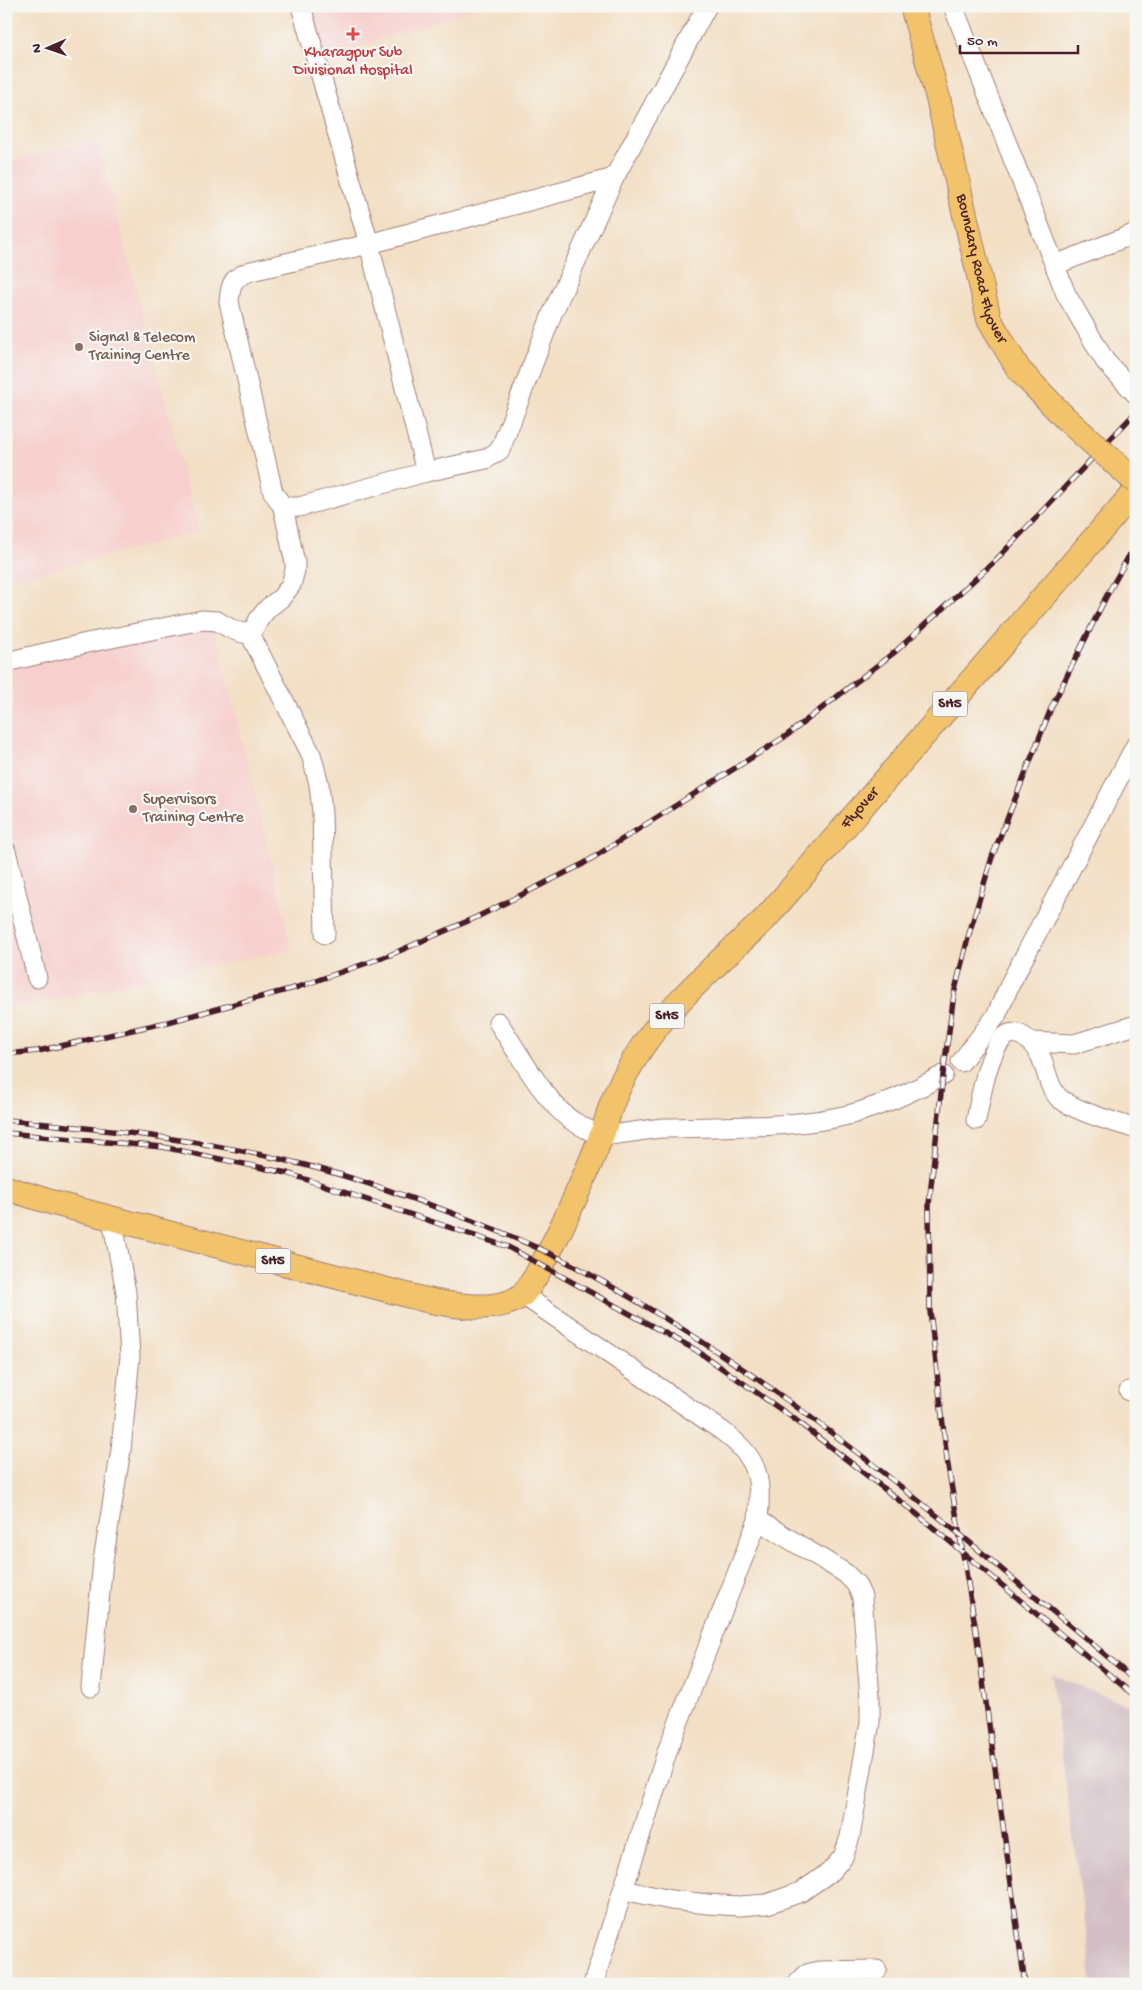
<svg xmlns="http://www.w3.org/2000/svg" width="1142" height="1990" viewBox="0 0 1142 1990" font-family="'Gochi Hand',sans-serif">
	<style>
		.built { fill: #f7d0ce }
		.industrial { fill: #d2bec4 }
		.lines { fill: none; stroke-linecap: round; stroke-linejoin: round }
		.minor-casing { stroke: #9e7f78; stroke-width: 21 }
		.major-casing { stroke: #9e7f78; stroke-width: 26 }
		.minor { stroke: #fff; stroke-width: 19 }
		.major { stroke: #f2c36a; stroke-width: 24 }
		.rail-casing { stroke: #4a1f2b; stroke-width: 5.5 }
		.rail { stroke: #f6f6f2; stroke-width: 4; stroke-dasharray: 11; stroke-linecap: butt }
		.major-bridge-casing { stroke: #9e7f78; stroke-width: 26; stroke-linecap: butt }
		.major-bridge { stroke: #f2c36a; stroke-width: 24 }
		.health-dot { fill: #e0444e; stroke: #f6f6f2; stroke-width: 2 }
		.education-dot { fill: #8d6e63; stroke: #f6f6f2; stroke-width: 2 }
		.labels { text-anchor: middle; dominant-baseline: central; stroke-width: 4.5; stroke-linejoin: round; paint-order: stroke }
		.shield { fill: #f6f6f2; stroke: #7e6067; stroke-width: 1 }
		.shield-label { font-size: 15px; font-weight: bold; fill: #4a1f2b }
		.health-label { font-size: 16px; fill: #be3a42; stroke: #f6f6f2 }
		.street-label { font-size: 16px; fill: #4a1f2b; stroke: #f6f6f2 }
		.education-label { font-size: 16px; fill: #785e54; stroke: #f6f6f2; text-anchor: start }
	</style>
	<rect width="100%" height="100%" fill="#f6f6f2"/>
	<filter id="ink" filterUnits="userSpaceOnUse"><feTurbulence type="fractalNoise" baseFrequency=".02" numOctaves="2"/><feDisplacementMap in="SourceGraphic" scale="10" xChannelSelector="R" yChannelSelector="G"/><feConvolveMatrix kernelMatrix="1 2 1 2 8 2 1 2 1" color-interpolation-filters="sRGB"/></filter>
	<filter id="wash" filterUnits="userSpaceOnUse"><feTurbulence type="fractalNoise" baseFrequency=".0096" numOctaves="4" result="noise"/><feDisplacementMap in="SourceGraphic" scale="20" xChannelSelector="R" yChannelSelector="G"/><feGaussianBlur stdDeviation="1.12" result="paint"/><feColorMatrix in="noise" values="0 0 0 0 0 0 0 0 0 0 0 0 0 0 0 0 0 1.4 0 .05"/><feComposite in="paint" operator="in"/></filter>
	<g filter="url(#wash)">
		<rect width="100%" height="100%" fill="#f3dfc4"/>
		<g class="built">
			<polygon points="297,6 484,6 315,61"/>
			<polygon points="97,139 199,532 6,582 6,162"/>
			<polygon points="214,623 292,949 6,1010 6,668"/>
		</g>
		<polygon class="industrial" points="1051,1674 1136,1709 1136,1984 1093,1984"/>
	</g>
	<g filter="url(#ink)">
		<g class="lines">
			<g class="minor-casing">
				<g id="minor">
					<path d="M301,6L369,244L251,271C232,278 231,282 229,302L273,492L283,507H299L426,472L486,459L500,450L552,314L614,178"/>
					<polyline points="953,6 1066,294 1105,361 1136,394"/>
					<polyline points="1055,265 1136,233"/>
					<polyline points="426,472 369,244 614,178 707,6"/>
					<polyline points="249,632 311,754 319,784 322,813 325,934"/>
					<polyline points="6,662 87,643 202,620 217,621 231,629 242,633 249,632 255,627 259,619 268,608 281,598 291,585 295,570 295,563 283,507"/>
					<polyline points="6,851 37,978"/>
					<path d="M498,1022C516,1049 549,1109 576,1123C583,1127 596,1135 604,1135C624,1135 644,1129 664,1128C724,1126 794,1129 852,1114C884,1105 914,1091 943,1075"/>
					<polyline points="1030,1042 1074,1044 1136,1025"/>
					<polyline points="961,1062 996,1016 1011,982 1136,745"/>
					<path d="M976,1120C980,1103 990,1026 1018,1034C1028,1037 1035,1047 1040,1055C1047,1069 1047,1085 1058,1097C1073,1111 1115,1122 1136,1129"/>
					<path d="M523,1295L721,1430C758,1458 762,1474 758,1520L668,1749L593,1984"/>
					<polyline points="1129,1391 1136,1390"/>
					<polyline points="91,1687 103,1561 121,1450 130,1356 126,1292 112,1219"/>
					<polyline points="623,1890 671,1900 708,1904 739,1906 767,1904 801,1892 830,1872 843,1857 850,1837 870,1722 870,1698 862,1597 856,1584 845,1573 758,1520"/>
					<polyline points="797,1984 807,1974 819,1971 877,1970"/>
				</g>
			</g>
			<g class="major-casing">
				<g id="major">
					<path id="s1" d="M6,1188L57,1204L422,1299C448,1305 500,1314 522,1295C533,1285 540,1267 548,1254C568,1216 585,1176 601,1137C606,1125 608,1112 613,1101C618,1087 626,1073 634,1060C663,1009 722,960 765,919L1136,490"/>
				</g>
			</g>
			<use href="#minor" class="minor"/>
			<use href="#major" class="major"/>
			<g class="rail-casing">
				<g id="rail">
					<polyline points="6,1054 38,1051 168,1022 298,987 390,955 477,917 583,864 786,736 896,651 996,560 1136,412"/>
					<path d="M6,1120C112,1130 217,1141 320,1169C372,1183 423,1202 473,1221C503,1233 534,1245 563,1260C718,1341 858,1449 992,1561C1039,1602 1090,1639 1136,1682"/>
					<polyline points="6,1133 163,1147 287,1173 508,1247 696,1350 793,1418 918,1515 1136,1697"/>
					<polyline points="1025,1984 976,1631 947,1460 930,1311 929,1204 943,1075 954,994 969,934 992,857 1052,706 1106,597 1136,543"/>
				</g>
			</g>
			<use href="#rail" class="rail"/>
			<g class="major-bridge-casing">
				<g id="major-bridge">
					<path id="s2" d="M912,6L938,98L989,319L1019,370L1065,418L1136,482"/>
				</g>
			</g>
			<use href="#major-bridge" class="major-bridge"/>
		</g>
	</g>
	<path class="health-dot" d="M350.5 26.5h5v5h5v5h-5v5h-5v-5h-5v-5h5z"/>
	<g class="education-dot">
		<circle cx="79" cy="347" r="5"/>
		<circle cx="133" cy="809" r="5"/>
	</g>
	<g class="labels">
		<g class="shield">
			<rect x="932.5" y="691.5" width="35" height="25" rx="4"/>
			<rect x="649.5" y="1003.5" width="35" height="25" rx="4"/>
			<rect x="255.5" y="1248.5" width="35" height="25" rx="4"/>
		</g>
		<g class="shield-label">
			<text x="950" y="704">SH5</text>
			<text x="667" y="1016">SH5</text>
			<text x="273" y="1261">SH5</text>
		</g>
		<g class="health-label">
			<text x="353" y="53">Kharagpur Sub<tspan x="353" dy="18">Divisional Hospital</tspan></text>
		</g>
		<g class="street-label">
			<text stroke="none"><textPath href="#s2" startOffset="272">Boundary Road Flyover</textPath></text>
			<text stroke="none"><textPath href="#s1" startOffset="1134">Flyover</textPath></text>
		</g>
		<g class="education-label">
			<text x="89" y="338">Signal &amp; Telecom<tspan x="89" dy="18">Training Centre</tspan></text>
			<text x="143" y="800">Supervisors<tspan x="143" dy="18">Training Centre</tspan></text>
		</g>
	</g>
	<rect width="1142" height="1990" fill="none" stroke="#f6f6f2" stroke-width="25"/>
	<g transform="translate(48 48) rotate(268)" stroke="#f6f6f2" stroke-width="4" paint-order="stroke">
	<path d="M0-4L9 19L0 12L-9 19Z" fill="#4a1f2b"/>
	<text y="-8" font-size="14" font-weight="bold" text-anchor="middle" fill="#4a1f2b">N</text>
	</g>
	<path d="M960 45v8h118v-8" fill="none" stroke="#4a1f2b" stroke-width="2.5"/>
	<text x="967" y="45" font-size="15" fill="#4a1f2b" stroke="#f6f6f2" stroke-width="4" paint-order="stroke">50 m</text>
</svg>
